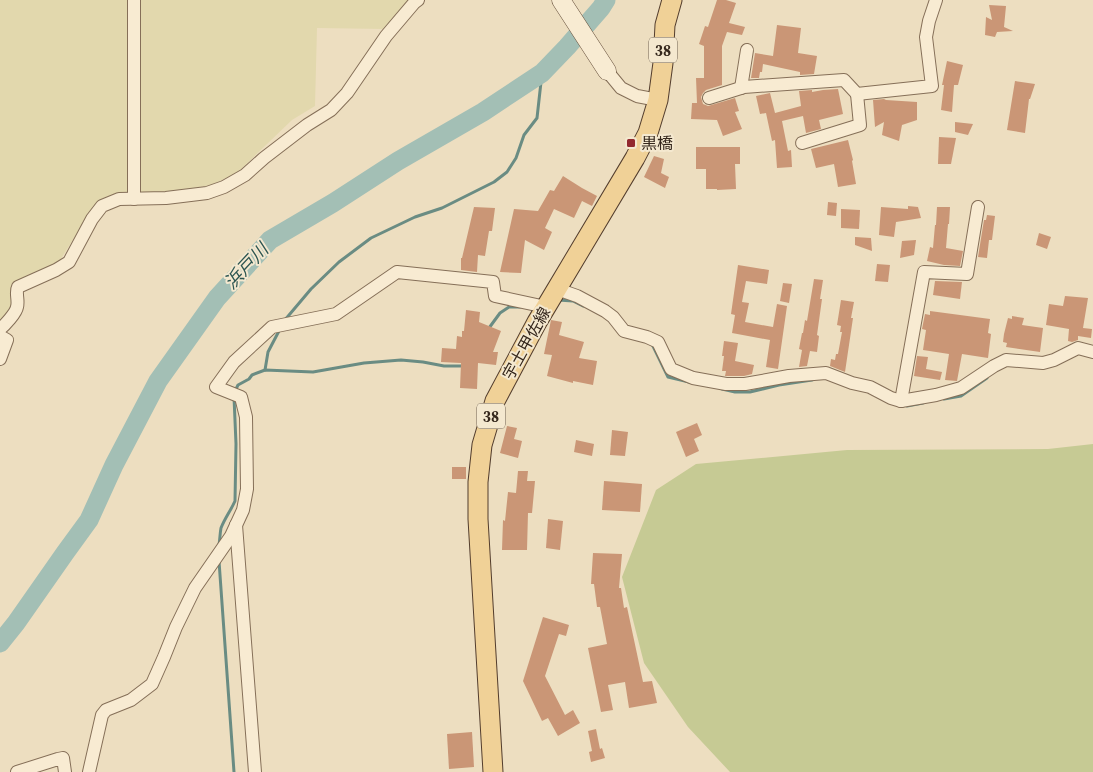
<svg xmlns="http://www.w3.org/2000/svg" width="1093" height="772" viewBox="0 0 1093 772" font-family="'Source Serif 4','Noto Sans JP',serif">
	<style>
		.farmland { fill: #e2d8ad }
		.green { fill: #c6ca94 }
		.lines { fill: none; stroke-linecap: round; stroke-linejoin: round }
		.stream { stroke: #6a8c83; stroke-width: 3 }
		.river { stroke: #a3bfb5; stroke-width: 19 }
		.building { fill: #ca9676 }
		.street-casing { stroke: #856f58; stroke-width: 14 }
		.secondary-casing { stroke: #67503c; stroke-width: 19 }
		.primary-casing { stroke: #533d2d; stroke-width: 21 }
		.street { stroke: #f8ebd2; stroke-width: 12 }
		.secondary { stroke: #f8ebd2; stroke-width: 18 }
		.primary { stroke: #f0d197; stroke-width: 19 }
		.poi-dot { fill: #93292e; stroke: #f4e8cf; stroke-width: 2 }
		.labels { text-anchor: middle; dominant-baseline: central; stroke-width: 4; stroke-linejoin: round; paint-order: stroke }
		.shield { fill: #f4e8cf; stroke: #6e6152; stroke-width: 1 }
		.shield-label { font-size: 15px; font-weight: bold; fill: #35271c }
		.poi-label { font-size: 16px; fill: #35271c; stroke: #f4e8cf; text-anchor: start }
		.street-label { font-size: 16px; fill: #35271c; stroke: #f4e8cf }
		.water-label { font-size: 18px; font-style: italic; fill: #2c5551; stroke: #f4e8cf }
	</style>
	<rect width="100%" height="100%" fill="#eddec0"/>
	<polygon class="farmland" points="0,0 412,0 384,29 317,28 315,106 292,120 237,173 211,185 179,191 114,194 84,222 59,262 16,289 7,322 0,324"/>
	<polygon class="green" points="1093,444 1093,772 730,772 688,727 644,663 622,577 656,490 696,464 847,450 1048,449"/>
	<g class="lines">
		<g class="stream">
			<polyline points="558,300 573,301 583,306"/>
			<polyline points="284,321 311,289 339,262 371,238 415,217 442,208 494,182 507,172 516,158 524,135 537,118 542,73"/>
			<polyline points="489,328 500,313 509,307 520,307"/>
			<polyline points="652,344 668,377 689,382"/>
			<polyline points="265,370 268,352 280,329"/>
			<polyline points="722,389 735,392 750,392 779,385 812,380"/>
			<polyline points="235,391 238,385 249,379 252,375 265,370 313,372 364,363 401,360 423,362 444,366 464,366"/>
			<polyline points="944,399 961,396 987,378"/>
			<polyline points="907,406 923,403"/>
			<path d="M219,545C220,539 220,533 221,528C225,518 231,510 235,501L236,444L234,397"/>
			<polyline points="219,561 234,772"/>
		</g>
		<polyline class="river" points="0,643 16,623 65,553 89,520 114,465 158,381 217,298 270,240 333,203 398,161 483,112 542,73 567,47 601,8 606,0"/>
	</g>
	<g class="building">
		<polygon points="717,0 726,0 736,3 729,23 745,27 742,35 727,32 722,46 722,85 706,90 703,93 701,97 703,104 708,106 735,98 739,111 735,112 742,129 723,136 717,120 691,119 692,103 697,103 696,78 704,78 704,46 699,44 705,26 708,27"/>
		<polygon points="989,5 1006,6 1004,27 1013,31 997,32 995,37 985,35 986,17 992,20"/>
		<polygon points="777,25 801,28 798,53 817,56 814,74 800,75 800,72 763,64 762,72 760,72 759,78 751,78 755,53 773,56"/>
		<polygon points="947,61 963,65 958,85 954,85 952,112 941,110 944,85 942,85"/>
		<polygon points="1015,81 1035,84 1030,99 1029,99 1025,133 1007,130"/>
		<polygon points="838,89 843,114 819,120 821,129 806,133 803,116 782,121 788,151 791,150 792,167 777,168 775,140 772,141 766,113 760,114 756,96 770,93 775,113 801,106 799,91 812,90 812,92 823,90"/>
		<polygon points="884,99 886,100 917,102 917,120 902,125 899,141 882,135 884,122 875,127 873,100"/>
		<polygon points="955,122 973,124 968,135 955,132"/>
		<polygon points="939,137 956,138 951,164 938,164"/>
		<polygon points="848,140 853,160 852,161 856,184 838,187 834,164 816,168 811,149"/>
		<polygon points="696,147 740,147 740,164 735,164 736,189 717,190 717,189 706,189 706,169 696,169"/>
		<polygon points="654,156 664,159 661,173 669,177 665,188 644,177"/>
		<polygon points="563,176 582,188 597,196 592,206 582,201 574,218 554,209 545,228 552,232 544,250 525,240 521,273 500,272 514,209 538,211 550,190 554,191"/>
		<polygon points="828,202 837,203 836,216 827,215"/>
		<polygon points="908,206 918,207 921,218 896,222 894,237 879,235 881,207 908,209"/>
		<polygon points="474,207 495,208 492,231 489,231 485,256 478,255 477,272 461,270 461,258 462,258"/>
		<polygon points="937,207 950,207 949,224 948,224 946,248 963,251 960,266 944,265 927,261 930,247 933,248 935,225 936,225"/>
		<polygon points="841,209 860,210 859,229 841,228"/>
		<polygon points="987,215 995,216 992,240 989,240 987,258 978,257 984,220 986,220"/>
		<polygon points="1039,233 1051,237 1047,249 1036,245"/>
		<polygon points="855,237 871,238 872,251 855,245"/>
		<polygon points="916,240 914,255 900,258 902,241"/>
		<polygon points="877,264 890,265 888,282 875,281"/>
		<polygon points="738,265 769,270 767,284 746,281 742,302 749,303 745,322 773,327 777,304 787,306 778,369 766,367 770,340 732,333 735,315 731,314"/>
		<polygon points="814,279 823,280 820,299 822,299 817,335 819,336 817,352 810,351 807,366 799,367 802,350 799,349 802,333 803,333 805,320 807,321"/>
		<polygon points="935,281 962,282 960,299 933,295"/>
		<polygon points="783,283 792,284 789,303 780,301"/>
		<polygon points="1065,296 1088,298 1083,328 1092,329 1091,338 1078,336 1078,340 1072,342 1068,341 1069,329 1046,325 1049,304 1063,306"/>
		<polygon points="841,300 854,302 851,318 853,318 845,372 830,366 831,359 835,360 836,354 838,354 842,332 840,332 841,326 837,325"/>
		<polygon points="466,310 480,312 479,322 501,331 493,352 498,352 496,365 478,363 477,389 460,388 461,363 441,362 442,348 456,349 457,336 462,337 462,331 464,331"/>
		<polygon points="930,311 990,319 988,333 991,334 988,358 962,354 957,381 945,380 949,354 923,350 926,330 922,329 925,314 930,315"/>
		<polygon points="1012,316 1024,318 1022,325 1043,328 1040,352 1006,347 1007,343 1003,342 1004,334 1008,318 1012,319"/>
		<polygon points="551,320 562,322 559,335 584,342 579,358 597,361 593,385 573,381 573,383 547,376 552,355 544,354"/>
		<polygon points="724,341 738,343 735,361 754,365 752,374 744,376 725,376 726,371 722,371 724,356 722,356"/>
		<polygon points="917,356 928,357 926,369 942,372 940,380 914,376"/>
		<polygon points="697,423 702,435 694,439 699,451 686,457 676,432"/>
		<polygon points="507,426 517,428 514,439 522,441 518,458 500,453"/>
		<polygon points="612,430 628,432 625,456 610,455"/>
		<polygon points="576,440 594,444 592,456 574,452"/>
		<rect x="452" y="467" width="14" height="12"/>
		<polygon points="518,471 528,471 527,481 535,481 532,513 528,513 527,550 502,550 503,520 505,521 508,492 516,493"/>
		<polygon points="604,481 642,484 640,512 602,510"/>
		<polygon points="548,519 563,521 560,550 546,548"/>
		<polygon points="593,553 622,554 619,588 621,588 624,608 627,607 643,682 652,681 657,703 629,708 625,682 608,685 613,710 601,712 588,648 607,644 600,607 597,607 594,584 591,584"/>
		<polygon points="543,617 569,625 566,636 559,634 545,676 565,715 573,710 580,723 558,736 548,718 542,721 523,681"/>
		<polygon points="596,729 600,749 602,748 605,758 591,762 589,752 592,751 588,731"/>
		<polygon points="472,732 474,767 449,769 447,734"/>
	</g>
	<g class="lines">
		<g class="street-casing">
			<g id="street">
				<polyline points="134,0 134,199"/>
				<polyline points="607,71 621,88 637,96 658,100"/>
				<polyline points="741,88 747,50"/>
				<polyline points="709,98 744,87 844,80 857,94 932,86 926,37 929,21 936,0"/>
				<polyline points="802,143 860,125 857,94"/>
				<polyline points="557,289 577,296 605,311 613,317 624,331 647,337 658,342 671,369 693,378 726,384 745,384 789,376 826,373 852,383 870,387 891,398 901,401 936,395 961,388 994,366 1006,360 1043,363 1054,360 1078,348 1093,352"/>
				<path d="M0,329C5,325 16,313 17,307C19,300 15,293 18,287L56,270L69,262L92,219L102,206L119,199L166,198L207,193L224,187L245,175L264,158L307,125L331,110L347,93L386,36L414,3L418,0"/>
				<polyline points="0,336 7,340 0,359"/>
				<polyline points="901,401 924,272 967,274 978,207"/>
				<polyline points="236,525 255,772"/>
				<polyline points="17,772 58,759 63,758 65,772"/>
				<polyline points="89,772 102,715 106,710 131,700 152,684 164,657 176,627 195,588 231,536 243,510 247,489 246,417 241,397 216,387 234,362 272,327 336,314 397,272 493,282 495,296 546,307"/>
			</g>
		</g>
		<g class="secondary-casing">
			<polyline id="secondary" points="561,0 607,71"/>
		</g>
		<g class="primary-casing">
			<polyline id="primary" points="493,772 478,519 478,482 482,445 495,401 537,322 635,158 648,133 658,100 663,63 665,25 672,0"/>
		</g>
		<use href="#street" class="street"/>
		<use href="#secondary" class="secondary"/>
		<use href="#primary" class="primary"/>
	</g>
	<rect class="poi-dot" x="626" y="138" width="10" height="10" rx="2.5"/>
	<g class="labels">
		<g class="shield">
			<rect x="649" y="37.5" width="28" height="25" rx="4"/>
			<rect x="477" y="403.5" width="28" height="25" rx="4"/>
		</g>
		<g class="shield-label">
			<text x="663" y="50">38</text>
			<text x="491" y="416">38</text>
		</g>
		<g class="poi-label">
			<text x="641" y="143">黒橋</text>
		</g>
		<g class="street-label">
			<text transform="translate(526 343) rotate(-61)">宇土甲佐線</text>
		</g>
		<g class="water-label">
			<text transform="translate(246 266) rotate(-47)">浜戸川</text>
		</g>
	</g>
</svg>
